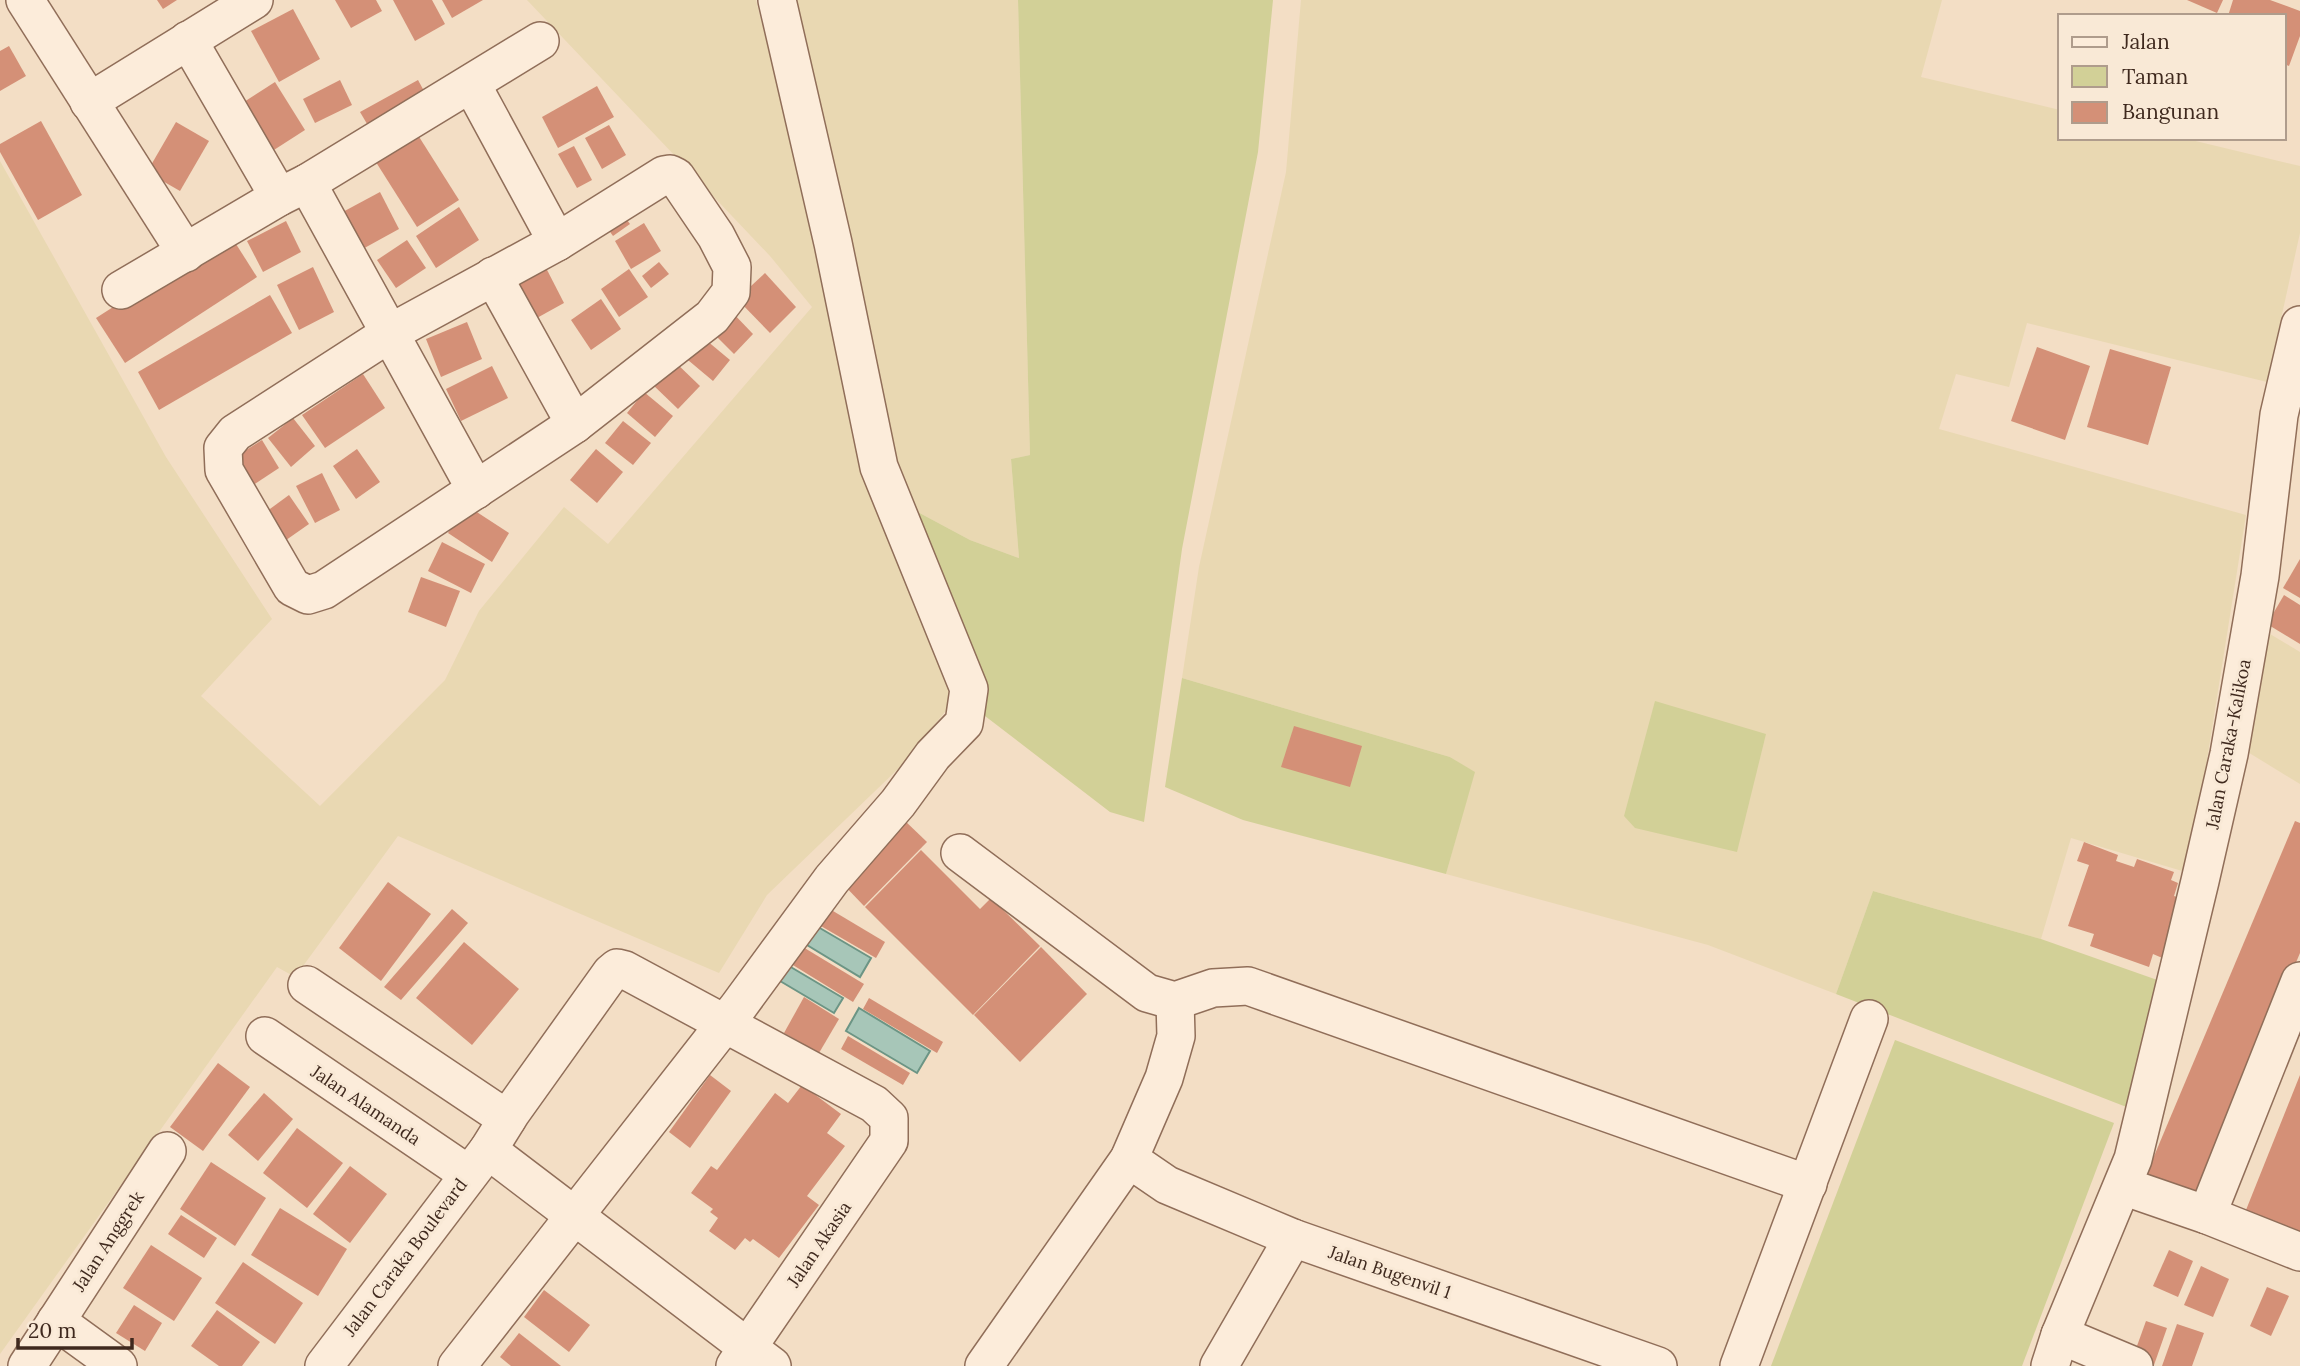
<svg xmlns="http://www.w3.org/2000/svg" width="2300" height="1366" viewBox="0 0 2300 1366" font-family="Lora,serif">
	<style>
		.farmland { fill: #e9d8b2 }
		.green { fill: #d2d097 }
		.water { fill: #a7c6b8; stroke: #6c9585; stroke-width: 2 }
		.building { fill: #d49077 }
		.lines { fill: none; stroke-linecap: round; stroke-linejoin: round }
		.minor-casing { stroke: #906e59; stroke-width: 40 }
		.minor { stroke: #fcecda; stroke-width: 37 }
		.labels { text-anchor: middle; dominant-baseline: central; stroke-width: 6; stroke-linejoin: round; paint-order: stroke }
		.street-label { font-size: 18px; fill: #3f291e; stroke: #f9e9d6 }
	</style>
	<rect width="100%" height="100%" fill="#f3dec5"/>
	<g class="farmland">
		<polygon points="527,0 756,0 833,305 958,696 899,768 767,895 719,973 398,836 295,977 277,967 0,1354 0,161 166,457 272,619 201,696 320,806 445,680 479,611 564,507 608,544 812,307 770,256"/>
		<polygon points="791,0 1018,0 1030,455 1011,459 1019,558 970,540 914,510 895,462 877,362"/>
		<polygon points="1301,0 1942,0 1921,77 2060,110 2060,138 2183,138 2300,166 2300,233 2267,382 2027,323 2009,387 1956,374 1939,429 2246,515 2189,873 2071,838 2041,939 1873,891 1836,994 1708,945 1446,874 1474,772 1450,757 1182,678 1199,567 1286,172"/>
		<polygon points="2265,631 2300,652 2300,784 2246,751"/>
	</g>
	<g class="green">
		<polygon points="1018,0 1273,0 1258,152 1182,549 1144,822 1110,812 985,716 966,643 914,510 970,540 1019,558 1011,459 1030,455"/>
		<polygon points="1182,678 1450,757 1475,772 1446,874 1243,820 1165,787"/>
		<polygon points="1655,701 1766,734 1737,852 1635,828 1624,816"/>
		<polygon points="1873,891 2041,939 2163,982 2129,1108 1836,994"/>
		<polygon points="1895,1040 2114,1123 2022,1366 1771,1366"/>
	</g>
	<g class="water">
		<polygon points="813,924 871,958 860,977 802,942"/>
		<polygon points="784,963 843,998 834,1013 775,978"/>
		<polygon points="859,1008 930,1051 917,1073 846,1031"/>
	</g>
	<g class="building">
		<polygon points="157,0 177,0 163,9"/>
		<polygon points="335,0 376,0 382,11 351,28"/>
		<polygon points="393,0 432,0 445,24 415,41"/>
		<polygon points="442,0 483,0 452,18"/>
		<polygon points="2187,0 2223,0 2217,13"/>
		<polygon points="2233,0 2270,0 2300,11 2300,36 2289,66 2284,64 2284,16 2228,16"/>
		<polygon points="293,9 320,59 279,82 251,31"/>
		<polygon points="9,46 26,76 0,91 0,51"/>
		<polygon points="340,80 352,105 315,123 303,99"/>
		<polygon points="418,80 430,102 373,134 360,112"/>
		<polygon points="275,82 305,130 263,157 233,109"/>
		<polygon points="597,86 614,117 558,148 542,117"/>
		<polygon points="41,121 82,195 38,220 0,152 0,144"/>
		<polygon points="176,122 209,141 180,191 147,172"/>
		<polygon points="609,125 626,155 602,169 585,138"/>
		<polygon points="416,132 459,200 417,227 374,159"/>
		<polygon points="574,146 592,180 577,188 558,154"/>
		<polygon points="380,192 399,229 359,251 339,214"/>
		<polygon points="459,207 479,240 436,268 416,236"/>
		<polygon points="617,207 630,224 613,236 601,219"/>
		<polygon points="286,221 301,252 263,272 247,241"/>
		<polygon points="644,223 661,251 631,269 615,241"/>
		<polygon points="229,233 257,277 125,363 96,318"/>
		<polygon points="407,240 426,268 396,288 377,260"/>
		<polygon points="659,262 669,274 651,288 642,276"/>
		<polygon points="544,264 564,303 526,324 505,285"/>
		<polygon points="313,267 334,312 299,330 277,285"/>
		<polygon points="629,269 648,297 619,317 601,289"/>
		<polygon points="765,273 796,307 770,333 737,299"/>
		<polygon points="270,295 292,333 159,410 138,372"/>
		<polygon points="601,299 621,329 591,350 571,320"/>
		<polygon points="730,310 753,334 734,354 710,330"/>
		<polygon points="467,322 482,359 441,377 426,339"/>
		<polygon points="700,335 730,360 713,381 682,355"/>
		<polygon points="2037,347 2090,366 2065,440 2011,421"/>
		<polygon points="2110,349 2171,367 2148,445 2087,427"/>
		<polygon points="673,360 700,386 678,409 651,383"/>
		<polygon points="492,366 508,398 461,421 446,389"/>
		<polygon points="363,374 385,408 325,448 302,415"/>
		<polygon points="644,392 673,416 655,437 627,413"/>
		<polygon points="293,418 315,446 291,467 268,438"/>
		<polygon points="623,421 651,443 633,465 605,443"/>
		<polygon points="262,440 279,468 247,489 229,461"/>
		<polygon points="357,449 380,482 356,499 333,466"/>
		<polygon points="596,449 623,472 597,503 570,480"/>
		<polygon points="322,473 340,510 315,523 296,486"/>
		<polygon points="289,495 309,524 279,545 259,517"/>
		<polygon points="466,505 509,533 492,562 448,533"/>
		<polygon points="442,542 485,564 471,593 428,571"/>
		<polygon points="2300,559 2300,598 2283,588"/>
		<polygon points="421,577 460,591 446,627 408,612"/>
		<polygon points="2284,595 2300,605 2300,644 2267,624"/>
		<polygon points="1294,726 1362,746 1350,787 1281,767"/>
		<polygon points="903,819 927,842 864,906 841,882"/>
		<polygon points="2295,821 2300,823 2300,953 2195,1202 2144,1180"/>
		<polygon points="2084,842 2118,855 2116,861 2134,867 2137,859 2174,872 2171,880 2178,883 2174,896 2188,901 2167,960 2153,954 2149,967 2090,946 2094,934 2068,926 2089,865 2077,861"/>
		<polygon points="921,850 980,909 991,898 1040,946 973,1015 865,907"/>
		<polygon points="388,882 431,914 381,981 339,948"/>
		<polygon points="823,905 885,942 876,958 814,922"/>
		<polygon points="452,909 468,923 401,1000 384,987"/>
		<polygon points="464,942 519,989 472,1045 416,998"/>
		<polygon points="798,944 864,984 853,1002 788,962"/>
		<polygon points="1041,947 1087,994 1020,1062 974,1015"/>
		<polygon points="804,997 839,1019 819,1053 784,1033"/>
		<polygon points="869,998 943,1042 937,1053 863,1009"/>
		<polygon points="848,1036 910,1073 903,1085 841,1049"/>
		<polygon points="218,1063 250,1087 203,1151 170,1127"/>
		<polygon points="710,1075 731,1091 690,1148 669,1132"/>
		<polygon points="2300,1075 2300,1237 2244,1215"/>
		<polygon points="802,1085 841,1114 827,1133 845,1146 807,1196 819,1205 779,1258 753,1239 750,1242 745,1238 735,1250 709,1231 718,1218 710,1212 713,1209 691,1193 711,1166 717,1170 775,1093 788,1103"/>
		<polygon points="264,1093 293,1119 258,1161 228,1135"/>
		<polygon points="297,1128 343,1163 307,1208 263,1173"/>
		<polygon points="211,1162 266,1198 235,1246 180,1209"/>
		<polygon points="350,1166 387,1194 350,1243 313,1214"/>
		<polygon points="280,1208 347,1249 318,1296 251,1255"/>
		<polygon points="181,1215 217,1238 204,1258 168,1234"/>
		<polygon points="151,1245 202,1278 174,1321 123,1288"/>
		<polygon points="2169,1250 2193,1261 2178,1297 2153,1286"/>
		<polygon points="243,1262 303,1303 275,1344 215,1303"/>
		<polygon points="2201,1266 2229,1279 2213,1317 2184,1305"/>
		<polygon points="2267,1287 2289,1296 2271,1336 2250,1326"/>
		<polygon points="544,1290 590,1325 569,1352 524,1317"/>
		<polygon points="134,1305 162,1323 145,1351 116,1333"/>
		<polygon points="217,1310 260,1342 242,1366 219,1366 191,1346"/>
		<polygon points="2146,1321 2167,1328 2154,1365 2133,1357"/>
		<polygon points="2177,1324 2204,1333 2192,1366 2162,1366"/>
		<polygon points="519,1333 561,1366 511,1366 500,1357"/>
	</g>
	<g class="lines">
		<g class="minor-casing">
			<g id="minor">
				<polyline points="25,0 186,253"/>
				<polyline points="188,40 279,197"/>
				<polyline points="472,85 557,242"/>
				<polyline points="89,102 254,0"/>
				<polygon points="670,174 676,177 716,236 732,267 731,292 712,317 575,424 324,590 308,595 292,587 224,470 223,448 235,433 390,333 557,242 664,175"/>
				<polyline points="307,183 476,490"/>
				<polyline points="493,276 575,424"/>
				<polyline points="121,290 279,197 307,183 540,41"/>
				<polyline points="960,853 1147,993 1175,1001 1213,988 1248,986 1808,1184"/>
				<polyline points="307,985 507,1119"/>
				<polyline points="265,1036 468,1174"/>
				<polyline points="488,1150 772,1366"/>
				<polyline points="1129,1159 1167,1185 1293,1238 1658,1366"/>
				<polyline points="2123,1186 2207,1215 2300,1252"/>
				<polyline points="2207,1215 2300,981"/>
				<polyline points="56,1321 118,1366"/>
				<polyline points="2060,1335 2134,1366"/>
				<polyline points="27,1366 167,1151"/>
				<polyline points="324,1366 488,1150 511,1113 611,973 617,968 625,970 874,1104 889,1118 889,1141 735,1366"/>
				<polyline points="457,1366 738,1007 832,879 898,803 933,755 964,723 969,689 879,467 833,243 777,0"/>
				<polyline points="984,1366 1129,1159 1164,1078 1176,1036 1175,1001"/>
				<polyline points="1219,1366 1293,1238"/>
				<polyline points="1739,1366 1869,1019"/>
				<polyline points="2050,1366 2060,1335 2133,1159 2200,881 2229,754 2260,576 2279,415 2300,325"/>
			</g>
		</g>
		<use href="#minor" class="minor"/>
	</g>
	<g class="labels">
		<g class="street-label">
			<text transform="translate(2228 744) rotate(-79)">Jalan Caraka-Kalikoa</text>
			<text transform="translate(366 1105) rotate(34)">Jalan Alamanda</text>
			<text transform="translate(108 1241) rotate(-57)">Jalan Anggrek</text>
			<text transform="translate(819 1244) rotate(-56)">Jalan Akasia</text>
			<text transform="translate(405 1257) rotate(-53)">Jalan Caraka Boulevard</text>
			<text transform="translate(1390 1272) rotate(19)">Jalan Bugenvil 1</text>
		</g>
	</g>
	<rect x="2058" y="14" width="228" height="126" fill="#f9e9d6" stroke="#af9c8c" stroke-width="2"/>
	<rect x="2072" y="37" width="35" height="10" fill="#fcecda" stroke="#af9c8c" stroke-width="2"/>
	<text x="2122" y="49" font-size="21" fill="#3f291e">Jalan</text>
	<rect x="2072" y="66" width="35" height="21" fill="#d2d097" stroke="#af9c8c" stroke-width="2"/>
	<text x="2122" y="84" font-size="21" fill="#3f291e">Taman</text>
	<rect x="2072" y="102" width="35" height="21" fill="#d49077" stroke="#af9c8c" stroke-width="2"/>
	<text x="2122" y="119" font-size="21" fill="#3f291e">Bangunan</text>
	<path d="M18 1338v10h114v-10" fill="none" stroke="#3f291e" stroke-width="3.5"/>
	<text x="28" y="1338" font-size="21" fill="#3f291e" stroke="#f9e9d6" stroke-width="5" paint-order="stroke">20 m</text>
</svg>
